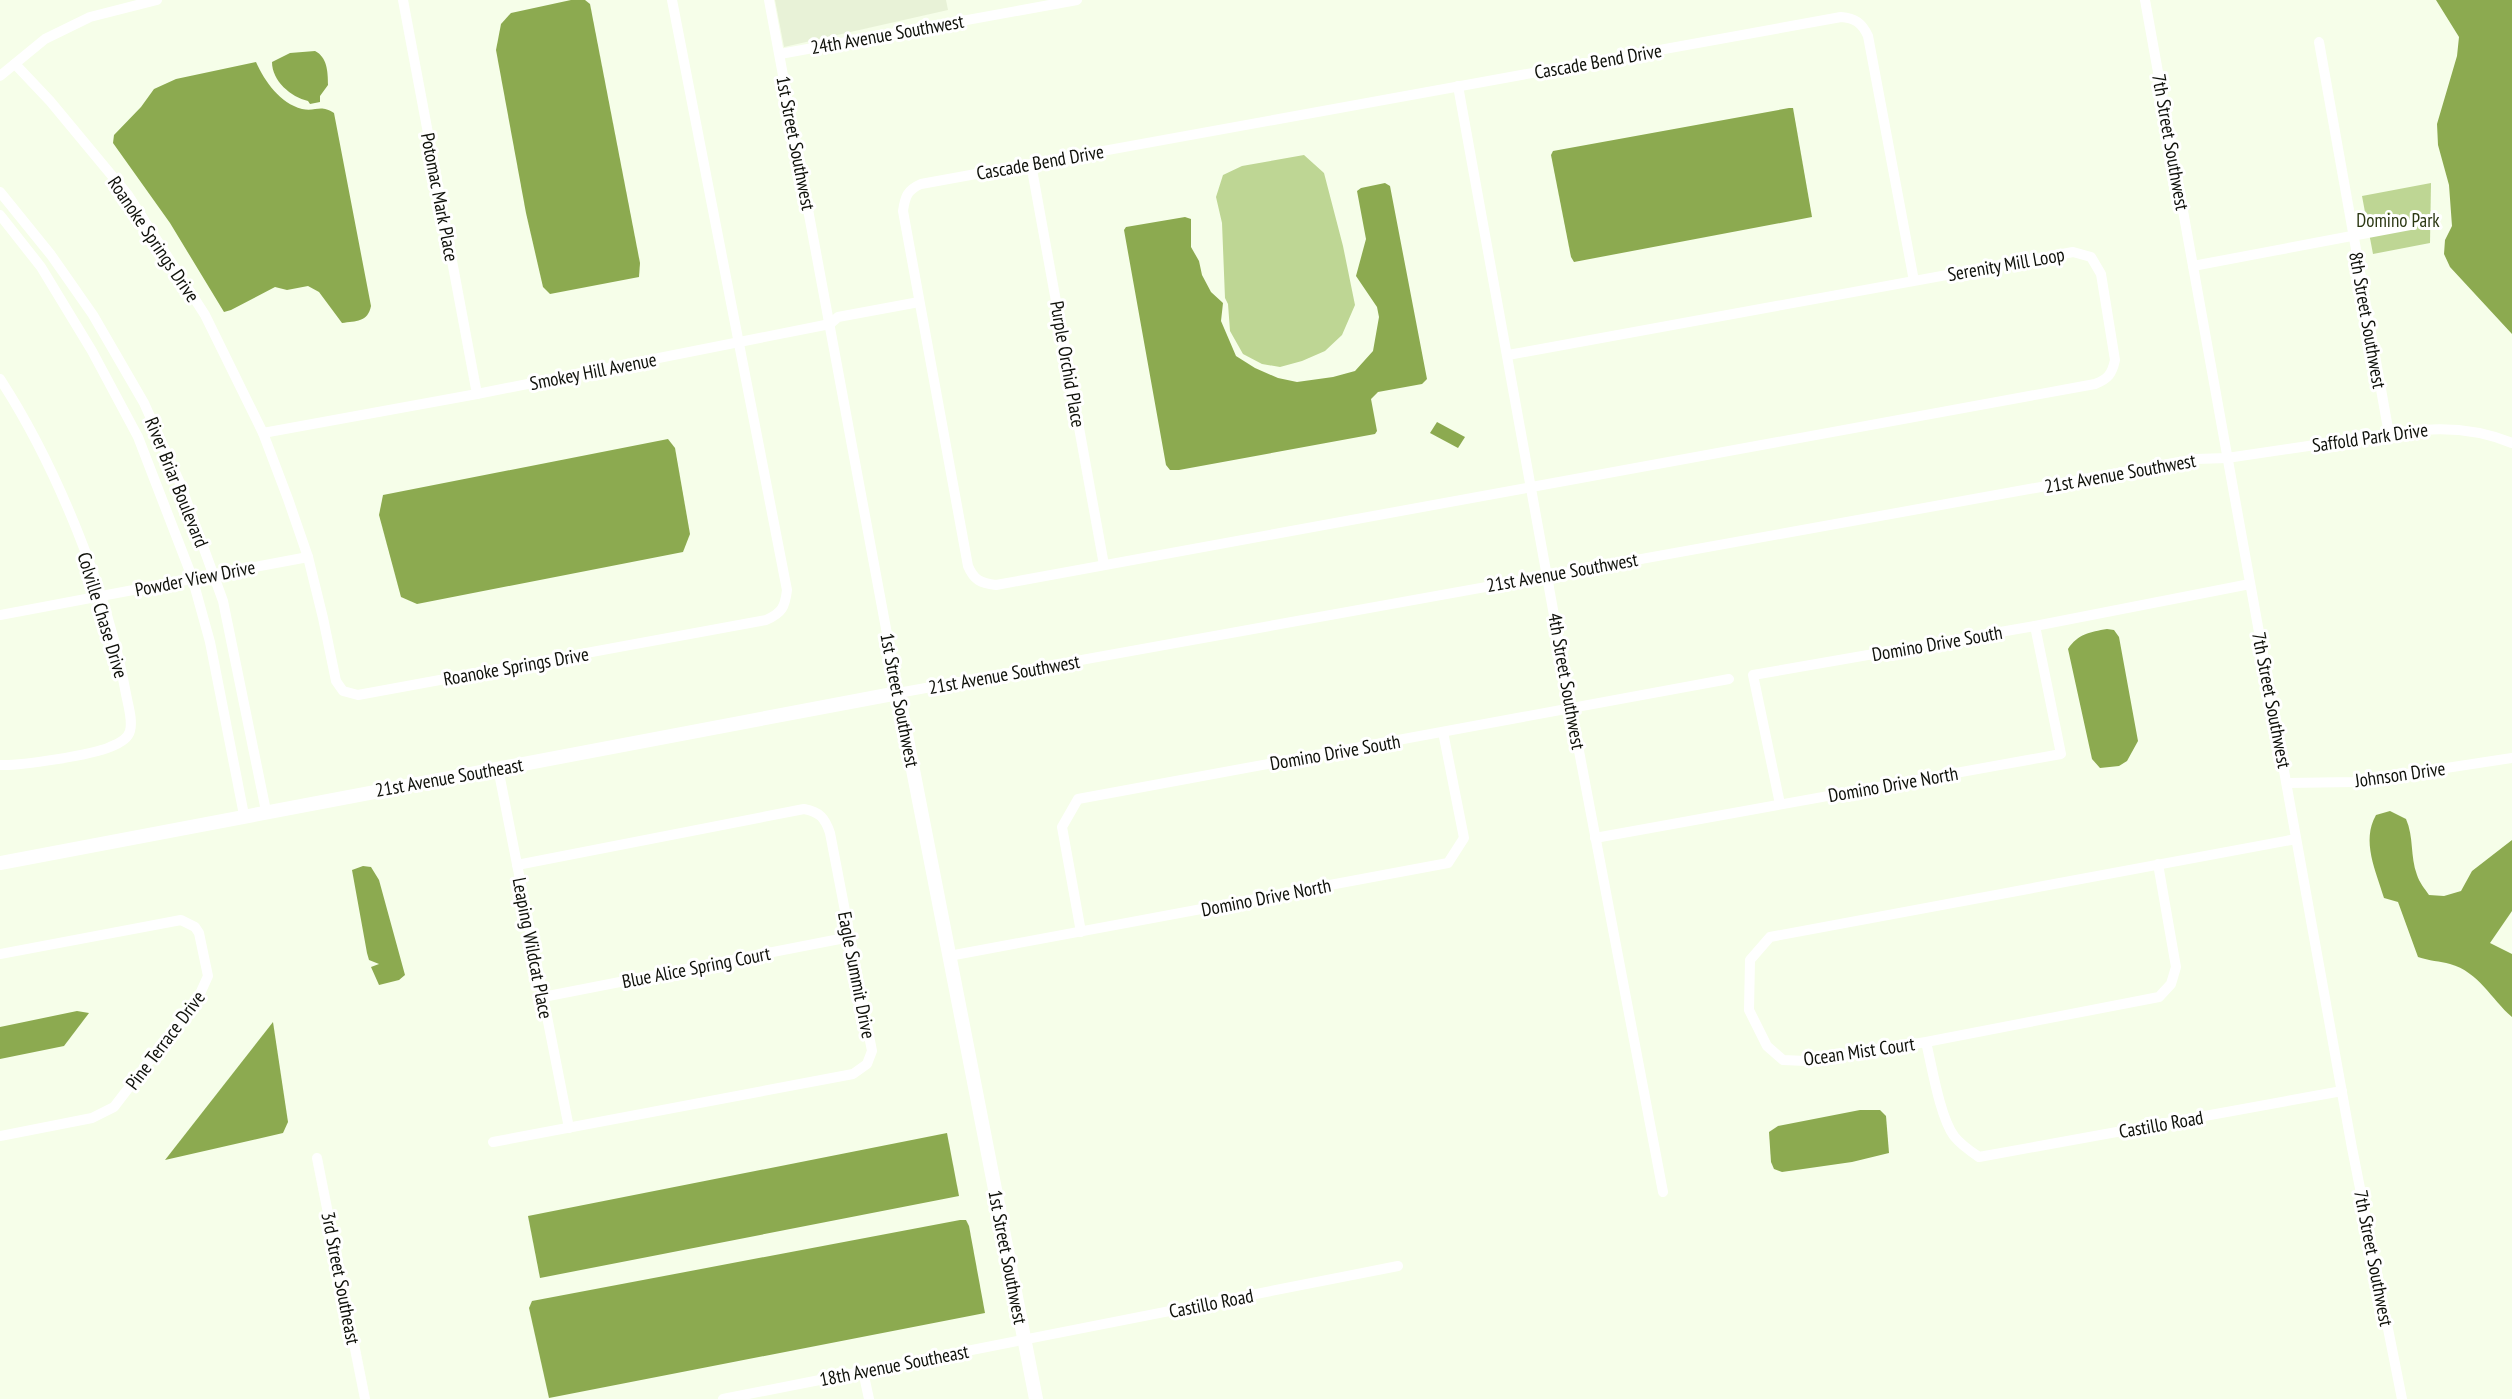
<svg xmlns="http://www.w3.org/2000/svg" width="2512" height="1399" viewBox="0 0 2512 1399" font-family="'PT Sans Narrow',sans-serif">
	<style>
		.built { fill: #e8f2d7 }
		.green { fill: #bed694 }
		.water { fill: #8caa50 }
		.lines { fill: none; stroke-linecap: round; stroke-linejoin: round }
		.minor { stroke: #fff; stroke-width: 10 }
		.tertiary { stroke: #fff; stroke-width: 14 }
		.labels { text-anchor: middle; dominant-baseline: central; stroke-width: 6; stroke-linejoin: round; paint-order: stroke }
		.street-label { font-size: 19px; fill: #0f110a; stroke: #fff }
		.park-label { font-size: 19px; fill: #2c3813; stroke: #fff }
	</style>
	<rect width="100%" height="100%" fill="#f6fee9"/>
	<polygon class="built" points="775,0 946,0 948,10 784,47"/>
	<g class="green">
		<polygon points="1304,155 1324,173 1343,246 1355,305 1342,335 1325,351 1302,361 1280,367 1262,364 1243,354 1230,331 1228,304 1225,298 1222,223 1216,197 1223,175 1242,166"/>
		<polygon points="2431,183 2430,243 2373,254 2362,196"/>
	</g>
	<g class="water">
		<polygon points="571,0 585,0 590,4 640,263 639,277 550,294 543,287 526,213 496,50 501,24 511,13"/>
		<polygon points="2436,0 2512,0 2512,334 2450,267 2444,254 2445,240 2452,226 2449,185 2438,145 2437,124 2457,56 2459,37"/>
		<path d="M315,51C327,57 328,71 328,85L320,96V102L310,104L308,101C291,97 272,81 272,62L290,53Z"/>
		<path d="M256,62C265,82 280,103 302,109C316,112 320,104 334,113L371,306C368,322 356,321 342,323L319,292L308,286L287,290L275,287L231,310L224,312L170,223L113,143L114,135L141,107L154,89L176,79Z"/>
		<polygon points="1789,108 1793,108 1812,217 1574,262 1571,257 1551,155 1553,151"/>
		<polygon points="1385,183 1390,186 1427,379 1422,384 1378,392 1371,399 1377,431 1375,434 1179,470 1170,470 1166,465 1124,230 1126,227 1185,217 1191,219 1191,247 1199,261 1202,275 1211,292 1223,303 1221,321 1236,356 1255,368 1278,378 1297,382 1333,377 1355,371 1373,351 1379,317 1377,307 1356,276 1366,239 1357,191 1361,188"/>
		<polygon points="1437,422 1465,437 1458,448 1430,433"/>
		<polygon points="668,439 675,448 690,534 683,552 417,604 401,597 379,515 383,495"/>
		<path d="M2107,629L2114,630L2119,637L2138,741L2127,761L2119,766L2100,768L2092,759L2068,649C2078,634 2090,632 2107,629Z"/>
		<path d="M2390,811L2406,819C2414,837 2410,856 2417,875C2419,882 2425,889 2429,895L2444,896L2461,891L2472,871L2512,840V911L2490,943L2512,954V1017C2491,999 2479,972 2450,964C2440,961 2429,961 2418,957L2398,902L2384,898C2376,871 2361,841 2376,815Z"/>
		<polygon points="363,866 371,867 379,880 405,975 399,980 379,985 371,967 379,964 369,960 367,953 352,870"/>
		<polygon points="77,1011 89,1013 64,1046 0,1059 0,1027"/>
		<polygon points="273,1022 288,1122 283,1133 165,1160"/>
		<polygon points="1860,1110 1880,1110 1886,1116 1889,1153 1852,1162 1782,1172 1774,1169 1771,1162 1769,1132 1778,1126"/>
		<polygon points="947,1133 959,1196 540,1278 528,1216"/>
		<polygon points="960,1220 966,1220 969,1226 985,1313 549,1398 529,1308 532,1301"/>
	</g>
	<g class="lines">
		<g class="minor">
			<polyline points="403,0 477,394"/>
			<path d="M769,0L898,693L2196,459L2227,458C2268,452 2308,446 2349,440C2408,431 2455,420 2512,443"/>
			<polyline points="2145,0 2352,1148 2402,1399"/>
			<polyline points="2319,42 2389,434"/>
			<polyline points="780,54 1077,0"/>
			<path d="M15,64L50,101L128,195L205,315L263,433L288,499L308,557L323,618L336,681L343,691L358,695L766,620C782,613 785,607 787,590L672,0"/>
			<polyline points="0,76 45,39 90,17 157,0"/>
			<polyline points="1458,86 1571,709 1663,1192"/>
			<polyline points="1031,164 1104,565"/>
			<polyline points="0,192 51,255 93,315 144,403 180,483 223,601 266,811"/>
			<polyline points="0,215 41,267 92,351 138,437 192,577 210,642 244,815"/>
			<polyline points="2193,266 2410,225"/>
			<path d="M1508,355L2073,252L2091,257L2101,274L2115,360C2112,374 2108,379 2095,384L996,585C980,583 974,580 968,566L903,211C905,197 907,190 921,184L1841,17C1855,18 1862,23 1868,36L1914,281"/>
			<path d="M0,379C56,465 108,593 126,694C128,705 133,720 130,731C128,739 118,744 110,747C92,755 20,766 0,765"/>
			<polyline points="263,433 477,394 830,324 838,317 919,302"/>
			<polyline points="0,615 308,557"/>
			<polyline points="498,768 569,1128"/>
			<polyline points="2287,783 2354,782 2512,758"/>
			<polyline points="1780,804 1753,675 2035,626 2250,584"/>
			<polyline points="1595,838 2061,754 2035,626"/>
			<polyline points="2158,864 2176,967 2171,984 2159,997 1926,1042 1806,1061 1783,1060 1767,1046 1749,1010 1750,960 1770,937 2296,839"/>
			<polyline points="1081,932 1062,827 1078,799 1729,679"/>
			<polyline points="0,954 181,920 195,927 199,933 208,976 199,996 114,1107 92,1118 0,1136"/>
			<polyline points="949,956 1448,863 1464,838 1443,732"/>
			<polyline points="543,997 850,937"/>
			<path d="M1926,1042C1932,1067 1940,1117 1954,1136C1961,1145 1970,1151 1979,1157L2342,1091"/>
			<path d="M493,1142L853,1074L867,1064L872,1051L830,833C825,818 820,812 804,809L517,865"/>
			<polyline points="317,1158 365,1399"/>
			<polyline points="863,1371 869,1399"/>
			<polyline points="723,1399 1398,1266"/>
		</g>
		<polyline class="tertiary" points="0,863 898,693 1036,1399"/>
	</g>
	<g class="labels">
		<g class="street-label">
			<text transform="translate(887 34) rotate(-10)">24th Avenue Southwest</text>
			<text transform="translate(1598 61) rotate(-10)">Cascade Bend Drive</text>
			<text transform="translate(2171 142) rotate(80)">7th Street Southwest</text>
			<text transform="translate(796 143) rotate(79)">1st Street Southwest</text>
			<text transform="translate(1040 162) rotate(-10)">Cascade Bend Drive</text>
			<text transform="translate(440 197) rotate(79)">Potomac Mark Place</text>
			<text transform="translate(154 239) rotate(56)">Roanoke Springs Drive</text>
			<text transform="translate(2006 264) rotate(-10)">Serenity Mill Loop</text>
			<text transform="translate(2368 320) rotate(80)">8th Street Southwest</text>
			<text transform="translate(1068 364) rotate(80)">Purple Orchid Place</text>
			<text transform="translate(593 371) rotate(-11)">Smokey Hill Avenue</text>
			<text transform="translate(2370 437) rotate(-8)">Saffold Park Drive</text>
			<text transform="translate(2120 473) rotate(-10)">21st Avenue Southwest</text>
			<text transform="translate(177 482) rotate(68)">River Briar Boulevard</text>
			<text transform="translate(1562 572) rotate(-10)">21st Avenue Southwest</text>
			<text transform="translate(195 578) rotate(-11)">Powder View Drive</text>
			<text transform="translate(103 615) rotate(73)">Colville Chase Drive</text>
			<text transform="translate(1937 643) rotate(-10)">Domino Drive South</text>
			<text transform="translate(516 666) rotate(-10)">Roanoke Springs Drive</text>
			<text transform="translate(1004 674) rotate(-10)">21st Avenue Southwest</text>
			<text transform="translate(1567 681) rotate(80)">4th Street Southwest</text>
			<text transform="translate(900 700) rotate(79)">1st Street Southwest</text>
			<text transform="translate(2272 700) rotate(79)">7th Street Southwest</text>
			<text transform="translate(1335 752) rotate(-10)">Domino Drive South</text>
			<text transform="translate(2400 774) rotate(-8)">Johnson Drive</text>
			<text transform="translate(449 777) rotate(-10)">21st Avenue Southeast</text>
			<text transform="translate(1893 784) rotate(-10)">Domino Drive North</text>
			<text transform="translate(1266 897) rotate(-11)">Domino Drive North</text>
			<text transform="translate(533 948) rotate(79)">Leaping Wildcat Place</text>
			<text transform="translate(696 967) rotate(-11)">Blue Alice Spring Court</text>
			<text transform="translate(857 975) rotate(79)">Eagle Summit Drive</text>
			<text transform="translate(165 1040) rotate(-53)">Pine Terrace Drive</text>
			<text transform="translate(1859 1051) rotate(-8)">Ocean Mist Court</text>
			<text transform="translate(2161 1124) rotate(-10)">Castillo Road</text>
			<text transform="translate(1008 1257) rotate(79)">1st Street Southwest</text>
			<text transform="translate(2374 1258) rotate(79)">7th Street Southwest</text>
			<text transform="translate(341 1278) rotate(79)">3rd Street Southeast</text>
			<text transform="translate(1211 1303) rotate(-11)">Castillo Road</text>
			<text transform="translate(894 1365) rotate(-11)">18th Avenue Southeast</text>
		</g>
		<g class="park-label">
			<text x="2398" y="220">Domino Park</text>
		</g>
	</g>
</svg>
